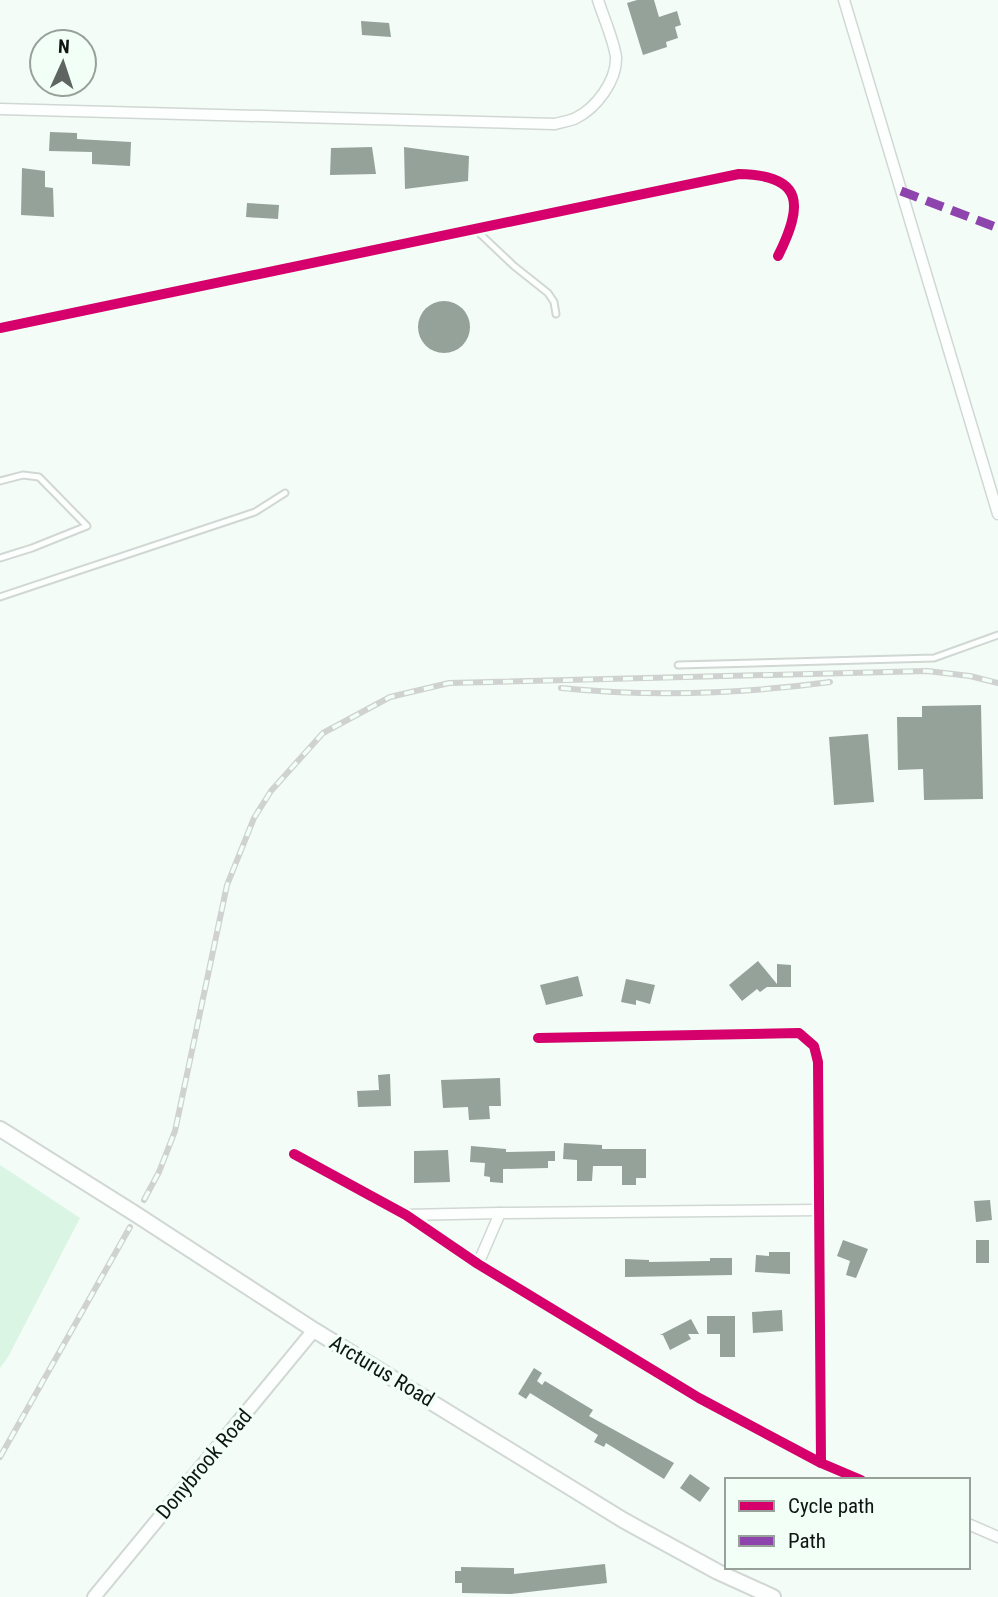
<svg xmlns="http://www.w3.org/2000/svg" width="998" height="1597" viewBox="0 0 998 1597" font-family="'Roboto Condensed',sans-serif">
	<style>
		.green { fill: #daf5e4 }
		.building { fill: #94a29a }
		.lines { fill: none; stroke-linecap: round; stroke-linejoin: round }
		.service-casing { stroke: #d1d8d4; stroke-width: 9 }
		.minor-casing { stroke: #d1d8d4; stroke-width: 13 }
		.tertiary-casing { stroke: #d1d8d4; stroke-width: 16 }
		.secondary-casing { stroke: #d1d8d4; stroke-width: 18 }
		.service { stroke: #fdfffe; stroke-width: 5 }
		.minor { stroke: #fdfffe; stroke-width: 10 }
		.tertiary { stroke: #fdfffe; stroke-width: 12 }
		.secondary { stroke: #fdfffe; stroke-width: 14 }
		.rail-casing { stroke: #cfd2d0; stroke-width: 6 }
		.rail { stroke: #f1fff6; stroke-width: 3.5; stroke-dasharray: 10; stroke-linecap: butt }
		.quiet { stroke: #8e44ad; stroke-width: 9; stroke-dasharray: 18 9; stroke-linecap: butt }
		.cycleway-casing { stroke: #f1fff6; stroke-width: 15 }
		.cycleway { stroke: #d6006c; stroke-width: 10 }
		.labels { text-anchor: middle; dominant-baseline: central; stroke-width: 7; stroke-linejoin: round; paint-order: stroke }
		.street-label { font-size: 21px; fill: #0f1511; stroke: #f1fff6 }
	</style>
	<rect width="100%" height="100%" fill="#f4fcf7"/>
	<polygon class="green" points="0,1165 80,1218 8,1357 0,1368"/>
	<g class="building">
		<polygon points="637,0 654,0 659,17 677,11 681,25 675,27 678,38 666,42 667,47 643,55 627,3"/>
		<polygon points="361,21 389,23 391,37 362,35"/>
		<polygon points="50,132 77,133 77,139 131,142 130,166 92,164 92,152 49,151"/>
		<polygon points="372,147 376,174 330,175 331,148"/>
		<polygon points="404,147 469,156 468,181 405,189"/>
		<polygon points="22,168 45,171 45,187 53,188 54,217 21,215"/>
		<polygon points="247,203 279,205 278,219 246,217"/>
		<circle cx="444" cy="327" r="26"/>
		<polygon points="981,705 983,799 924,800 923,769 898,770 897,717 922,717 922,706"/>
		<polygon points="868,734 874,802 834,805 829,737"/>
		<polygon points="758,961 777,984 777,964 791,965 791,987 767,987 760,992 757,989 742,1001 729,985"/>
		<polygon points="578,976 583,996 546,1005 540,985"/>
		<polygon points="626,979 655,985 650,1004 636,1000 636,1005 621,1002"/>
		<polygon points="390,1074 391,1106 358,1107 357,1091 379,1090 378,1075"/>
		<polygon points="500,1078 501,1106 489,1106 490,1119 469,1120 468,1107 443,1108 441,1080"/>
		<polygon points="564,1143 602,1145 602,1149 646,1149 646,1178 636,1178 636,1185 622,1185 622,1166 593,1166 592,1181 577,1181 577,1160 563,1159"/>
		<polygon points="471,1146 506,1149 506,1152 555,1151 555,1161 548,1161 548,1168 503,1169 503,1183 490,1182 490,1177 484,1176 485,1163 470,1162"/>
		<polygon points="448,1150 450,1182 414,1183 414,1151"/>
		<polygon points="990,1200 992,1220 976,1222 974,1201"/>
		<polygon points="843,1240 868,1249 856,1278 846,1275 850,1261 837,1256"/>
		<rect x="976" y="1240" width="13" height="23"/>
		<polygon points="769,1252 790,1252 790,1274 755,1272 756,1255 769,1256"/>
		<polygon points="710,1258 732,1258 732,1275 625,1277 625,1259 649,1260 649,1262 710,1261"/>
		<polygon points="782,1310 783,1331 753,1333 752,1312"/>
		<polygon points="707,1316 735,1316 735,1357 720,1357 720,1334 707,1334"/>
		<polygon points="691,1319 699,1334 688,1334 691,1339 670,1350 663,1335 660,1335"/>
		<polygon points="534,1368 542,1373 537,1381 542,1385 545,1381 593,1410 589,1416 674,1463 664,1479 606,1443 604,1447 594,1442 598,1435 530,1393 526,1399 518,1394"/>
		<polygon points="690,1474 710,1488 700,1502 680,1488"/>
		<polygon points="605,1564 607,1583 511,1594 462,1593 462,1583 455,1583 455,1571 461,1571 461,1567 514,1568 514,1574"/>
	</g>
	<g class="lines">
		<g class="service-casing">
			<g id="service">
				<polyline points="476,230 514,266 548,293 554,302 556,314"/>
				<polyline points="0,481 23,475 39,477 87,526 32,548 0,558"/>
				<polyline points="0,597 255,512 285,493"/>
				<polyline points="678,665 934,658 998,635"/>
			</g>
		</g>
		<g class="minor-casing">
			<g id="minor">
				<polyline points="844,0 998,514"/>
				<path d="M0,109L555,124C562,122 570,121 576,118C596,108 617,81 616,57C614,41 603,16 598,0"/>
				<path d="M0,328L739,174C805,175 803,206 778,256"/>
				<polyline points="538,1038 799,1033 814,1046 818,1062 821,1463"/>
				<polyline points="294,1154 406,1215 478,1264 699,1398 821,1463 861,1480"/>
				<polyline points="406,1215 500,1213"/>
				<polyline points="478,1264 500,1213 820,1210"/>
				<polyline points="968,1524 998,1537"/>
			</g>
		</g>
		<g class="tertiary-casing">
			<polyline id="tertiary" points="94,1597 314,1330"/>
		</g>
		<g class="secondary-casing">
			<polyline id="secondary" points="0,1129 134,1213 314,1330 623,1520 718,1572 773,1597"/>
		</g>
		<use href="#service" class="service"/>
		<use href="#minor" class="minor"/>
		<use href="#tertiary" class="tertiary"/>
		<use href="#secondary" class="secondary"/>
		<g class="rail-casing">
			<g id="rail">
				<path d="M561,688C650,697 741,694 830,682"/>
				<polyline points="144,1200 159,1172 175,1131 227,885 254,818 271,791 323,733 390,697 449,683 927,671 970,676 998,683"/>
				<polyline points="0,1457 130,1227"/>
			</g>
		</g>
		<use href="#rail" class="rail"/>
		<polyline class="quiet" points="901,191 998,228"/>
		<g class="cycleway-casing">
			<g id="cycleway">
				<path d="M0,328L739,174C805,175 803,206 778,256"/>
				<polyline points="538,1038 799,1033 814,1046 818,1062 821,1463"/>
				<polyline points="294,1154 406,1215 478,1264 699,1398 821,1463 861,1480"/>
			</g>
		</g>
		<use href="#cycleway" class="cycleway"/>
	</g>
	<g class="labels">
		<g class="street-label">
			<text transform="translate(382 1371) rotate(31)">Arcturus Road</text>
			<text transform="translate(204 1464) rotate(-50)">Donybrook Road</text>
		</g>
	</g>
	<rect x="725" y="1478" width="245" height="91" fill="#f1fff6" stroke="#97a19a" stroke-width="2"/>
	<rect x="739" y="1501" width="35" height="10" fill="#d6006c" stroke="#97a19a" stroke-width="2"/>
	<text x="788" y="1513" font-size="21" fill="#0f1511">Cycle path</text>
	<rect x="739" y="1536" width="35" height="10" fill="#8e44ad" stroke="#97a19a" stroke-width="2"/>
	<text x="788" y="1548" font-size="21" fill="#0f1511">Path</text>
	<g transform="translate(63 63) rotate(3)"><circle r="33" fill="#f1fff6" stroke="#97a19a" stroke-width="2"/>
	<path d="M0-5L12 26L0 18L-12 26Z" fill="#5f6662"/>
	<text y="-10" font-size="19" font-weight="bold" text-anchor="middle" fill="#0f1511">N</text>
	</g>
</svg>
